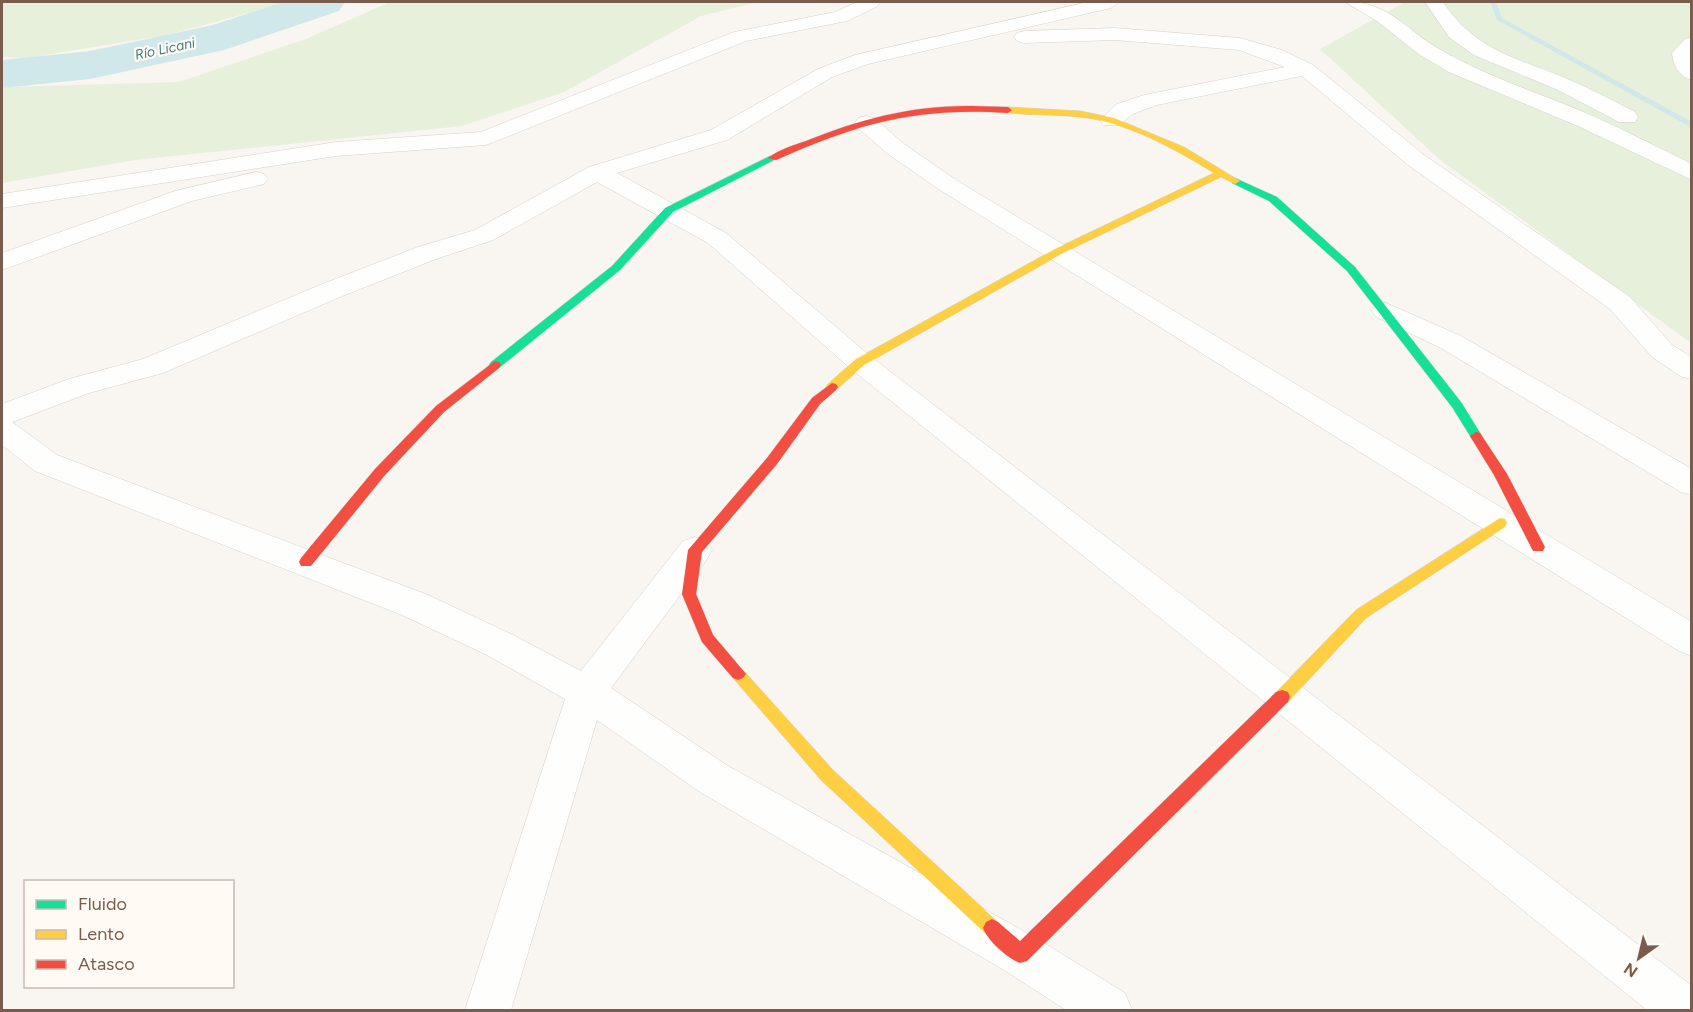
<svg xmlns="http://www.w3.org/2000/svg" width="1693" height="1012" viewBox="0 0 1693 1012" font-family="Figtree,sans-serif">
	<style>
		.green { fill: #e7f0db }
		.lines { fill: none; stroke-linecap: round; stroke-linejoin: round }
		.stream { fill: #d0e8ea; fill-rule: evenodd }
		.river { fill: #d0e8ea; fill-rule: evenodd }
		.street-casing { stroke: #d7d1cb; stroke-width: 1 }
		.fast-casing { stroke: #d9d2cb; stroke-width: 1 }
		.slow-casing { stroke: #d9d2cb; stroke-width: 1 }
		.jam-casing { stroke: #d9d2cb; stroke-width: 1 }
		.street { fill: #fefefd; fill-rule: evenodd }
		.fast { fill: #16e098; fill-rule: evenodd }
		.slow { fill: #ffcf43; fill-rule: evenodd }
		.jam { fill: #f24e42; fill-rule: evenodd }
		.labels { text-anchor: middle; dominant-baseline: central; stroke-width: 4.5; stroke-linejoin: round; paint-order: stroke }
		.far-water-label { font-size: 14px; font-style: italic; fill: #437c86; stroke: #fffaf3 }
	</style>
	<rect width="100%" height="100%" fill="#f9f5f0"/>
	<g class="green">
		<polygon points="2,2 288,2 167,35 27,58 2,57"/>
		<polygon points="390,2 758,2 701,16 564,92 462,126 135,160 2,183 2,87 179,82 306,39"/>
		<polygon points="1405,2 1691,2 1691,343 1439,159 1320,49"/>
	</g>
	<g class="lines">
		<polygon class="stream" points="1490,2 1496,2 1502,18 1692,122 1692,128 1497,20"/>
		<polygon class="river" points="283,2 345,2 339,11 224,50 90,79 2,88 2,60 90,51 213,25"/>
		<g class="street-casing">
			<g id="street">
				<polygon points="857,2 880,2 878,6 847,21 746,41 486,145 336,156 2,208 2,194 336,142 481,132 734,32 835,12"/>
				<polygon points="1088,2 1120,2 1111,8 868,64 832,77 727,140 617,173 726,233 870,356 1692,986 1692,1010 1647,1010 850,368 708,243 597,182 493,240 436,259 340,297 163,373 89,393 12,422 57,455 428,595 513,635 581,671 683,541 695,537 707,541 712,550 707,559 611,688 728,766 1036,938 1125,993 1132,1010 1066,1010 1004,970 700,792 597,720 511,1010 465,1010 565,699 487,655 402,615 35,471 2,445 2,404 69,379 143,359 320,285 418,247 475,230 589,167 711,130 818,69 855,55"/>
				<path d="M1345,2C1387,0 1406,30 1439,49C1487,77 1542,94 1593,116C1626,131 1659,148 1692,164V180L1578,126L1449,72L1420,55L1377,21Z"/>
				<path d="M1425,2H1443C1475,50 1514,57 1565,78C1589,88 1612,100 1635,112L1638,117L1635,122H1619L1558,90L1474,55L1449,37Z"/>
				<polygon points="1115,28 1240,38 1282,50 1313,65 1424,155 1630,297 1672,345 1692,357 1692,379 1682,377 1652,357 1610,309 1408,165 1302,76 1157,105 1133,114 1119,125 1103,125 1100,120 1117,104 1144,95 1285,67 1239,50 1115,40 1024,43 1017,41 1014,37 1017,33 1024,31"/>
				<path d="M1692,37V80C1679,77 1673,65 1672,53L1685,39Z"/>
				<polygon points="866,116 874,118 904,144 956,180 1692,622 1692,656 1679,651 940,190 888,154 858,128 855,123 858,118"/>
				<polygon points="256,172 264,174 268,179 264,184 192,201 2,270 2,253 175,191"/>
				<polygon points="1386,303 1461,336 1692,469 1692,495 1681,492 1441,348 1376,317 1372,311 1376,305"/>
			</g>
		</g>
		<g class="fast-casing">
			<g id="fast">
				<polygon points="770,156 778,158 673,212 620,270 499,368 491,368 489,365 491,362 612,266 665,208"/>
				<polygon points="1235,178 1277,197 1355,267 1461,402 1482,436 1480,439 1472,439 1452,407 1347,271 1269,201 1232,183 1232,179"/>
			</g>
		</g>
		<g class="slow-casing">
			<g id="slow">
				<path d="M1008,107L1080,111L1114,118L1184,147L1240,181L1235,184L1221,177L1063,253L864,365L836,390H828L826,387L828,384L856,359L1055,249L1214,173C1175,149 1125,121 1079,117C1054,114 1029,116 1005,112L1004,110Z"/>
				<polygon points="1500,518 1505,519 1507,523 1505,527 1366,618 1288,702 1282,704 1276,702 1274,697 1276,692 1356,610"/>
				<polygon points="738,668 743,670 833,770 998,922 1001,928 998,934 992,937 986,934 821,780 733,678 730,674 733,670"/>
			</g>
		</g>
		<g class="jam-casing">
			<g id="jam">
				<path d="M972,106L1008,107L1012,110L1008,113C917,107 859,123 776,160L768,158C778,150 794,145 806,141C860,119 914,105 972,106Z"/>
				<polygon points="495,361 499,362 501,365 499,368 444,412 385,475 311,566 301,566 299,562 301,558 375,469 436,406"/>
				<polygon points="832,383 836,384 838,387 836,390 820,404 777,464 702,552 696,594 713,635 746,674 743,678 738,680 733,678 702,642 682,594 688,550 767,458 812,398"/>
				<polygon points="1476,432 1480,433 1507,474 1545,547 1543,551 1533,551 1494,475 1470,436"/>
				<path d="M1282,690L1288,692L1290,697L1288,702L1027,961L1020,963C1007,958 988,941 983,928L986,922L992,919L998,922L1020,941L1276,692Z"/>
			</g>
		</g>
		<use href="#street" class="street"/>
		<use href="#fast" class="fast"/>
		<use href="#slow" class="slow"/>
		<use href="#jam" class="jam"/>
	</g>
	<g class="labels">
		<g class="far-water-label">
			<text transform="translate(165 49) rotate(-12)">Río Licani</text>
		</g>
	</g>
	<rect width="1693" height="1012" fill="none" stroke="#7a5c4d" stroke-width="6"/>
	<rect x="24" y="880" width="210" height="108" fill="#fffaf3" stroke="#cabbb1" stroke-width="1.5"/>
	<rect x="36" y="900" width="30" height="9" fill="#16e098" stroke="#cabbb1" stroke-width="1.5"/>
	<text x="78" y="910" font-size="18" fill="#7a5c4d">Fluido</text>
	<rect x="36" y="930" width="30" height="9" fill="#ffcf43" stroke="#cabbb1" stroke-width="1.5"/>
	<text x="78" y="940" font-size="18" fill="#7a5c4d">Lento</text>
	<rect x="36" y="960" width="30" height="9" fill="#f24e42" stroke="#cabbb1" stroke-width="1.5"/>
	<text x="78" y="970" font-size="18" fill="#7a5c4d">Atasco</text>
	<g transform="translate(1639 958) rotate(214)" stroke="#fffaf3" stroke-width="4.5" paint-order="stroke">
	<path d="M0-4.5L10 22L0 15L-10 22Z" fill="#7a5c4d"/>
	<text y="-9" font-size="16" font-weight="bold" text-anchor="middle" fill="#7a5c4d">N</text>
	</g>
</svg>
